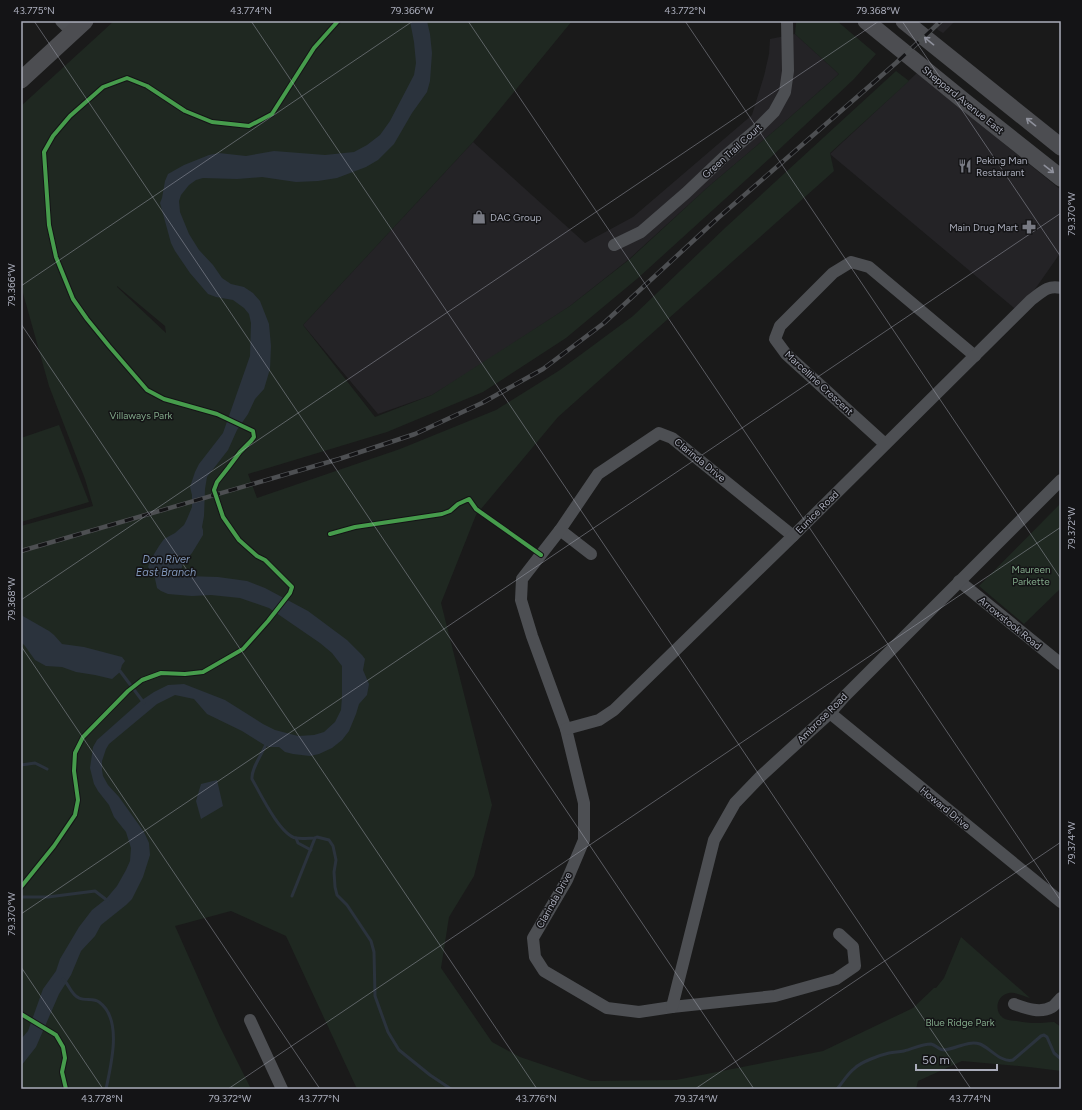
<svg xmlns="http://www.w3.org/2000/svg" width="1082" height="1110" viewBox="0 0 1082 1110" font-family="Figtree,sans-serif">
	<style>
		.built { fill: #242326 }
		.green { fill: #1f2821; fill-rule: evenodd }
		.water { fill: #2b333d }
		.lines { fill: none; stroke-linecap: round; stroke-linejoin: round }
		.stream { stroke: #2b333d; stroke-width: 3 }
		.street { stroke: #4d4f53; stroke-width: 12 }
		.secondary { stroke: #4c4d51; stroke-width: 17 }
		.rail-casing { stroke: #4d4f52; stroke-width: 4.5 }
		.rail { stroke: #141416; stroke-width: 3; stroke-dasharray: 9; stroke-linecap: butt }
		.cycleway-casing { stroke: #141416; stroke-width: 6 }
		.cycleway { stroke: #469c4c; stroke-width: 4 }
		.oneway { stroke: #8e909b }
		.ticks { fill: none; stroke: #aaadbb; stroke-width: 1; stroke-opacity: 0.45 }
		.labels { text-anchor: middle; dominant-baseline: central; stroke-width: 3; stroke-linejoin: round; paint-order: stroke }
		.street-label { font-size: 10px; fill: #aaadbb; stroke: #141416 }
		.poi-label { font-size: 10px; fill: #aaadbb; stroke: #141416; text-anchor: start }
		.park-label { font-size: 10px; fill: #80a788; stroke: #141416 }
		.water-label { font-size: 11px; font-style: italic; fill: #8096b8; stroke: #141416 }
		.neatline { fill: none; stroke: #aaadbb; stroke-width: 1.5 }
		.ticks-label { font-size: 10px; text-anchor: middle; fill: #aaadbb }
	</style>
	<rect width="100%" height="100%" fill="#1a1a1a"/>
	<g class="built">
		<polygon points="931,21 955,21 943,33 938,30"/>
		<polygon points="795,34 839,74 780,126 708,187 628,260 570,306 468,373 432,395 378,414 303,325 473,142 585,243 633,217 752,115 764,76 769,54 770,39"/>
		<polygon points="917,73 1061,190 1061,252 1019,312 830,154"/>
	</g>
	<g class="green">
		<path d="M114,21H572L473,142L303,325L375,417L432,395L570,306L630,259L708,187L780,126L839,74L795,34L796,23L798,21H837L876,54L854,79L770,158L638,278L566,338L483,392L387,432L248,474L257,498L400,449L496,410L560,370L633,316L725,228L896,71L909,81L830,153L834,171L558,417L476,515L441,603L492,805L474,876L449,917L441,968L492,1042L520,1057L591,1081L676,1080L823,1051L913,1008L934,988H936L944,978L961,937L1030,998C1024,996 1015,992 1009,993C996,995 993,1013 1005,1019C1008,1020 1013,1021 1017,1021C1032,1024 1039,1023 1054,1022L1061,1027V1071L1029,1067L962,1061L918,1081L916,1089H357L286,936L231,911L175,926L220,1027L251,1089H21V526L93,506L85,479L49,386L21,286V106ZM117,286L165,326L166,333L117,287Z"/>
		<polygon points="59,425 89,502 21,522 21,438"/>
		<polygon points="1061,503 1061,588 1024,624 979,586"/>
	</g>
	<g class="water">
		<polygon points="410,21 427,21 430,34 432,53 430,81 427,92 412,113 394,144 378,160 366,167 337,178 318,181 296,182 262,177 237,179 203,178 196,180 189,185 181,195 179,201 180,212 189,234 199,250 213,265 222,278 231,284 244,287 253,293 260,301 269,324 271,346 270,369 264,389 255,399 248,414 237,430 228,450 207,477 205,489 204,516 202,527 203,530 203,535 192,553 183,563 181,571 184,575 187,576 218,577 247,581 265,588 308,611 347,640 362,655 365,659 363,670 369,684 367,695 359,704 356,714 349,731 342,740 332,748 319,754 310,756 293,754 285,752 279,747 269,747 266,746 242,731 207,714 194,699 175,695 157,704 109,744 106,749 102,761 102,770 103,776 108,785 119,797 144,832 149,843 150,855 143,877 132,899 126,905 101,925 95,936 81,951 71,975 59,994 36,1047 21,1066 21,1039 28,1031 43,989 56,971 60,959 79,927 92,910 106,899 117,886 126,870 130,861 131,848 126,832 114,817 109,805 98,791 94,784 90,768 93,747 97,740 142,700 154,692 168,685 184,684 225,700 263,724 275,730 298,736 314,735 324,732 335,722 341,710 342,697 342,666 332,653 320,643 269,608 240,598 211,595 192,596 168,594 161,591 157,588 154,574 148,567 151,559 159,546 164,539 175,533 184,525 187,519 192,507 192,495 190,487 195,472 199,464 223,433 250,356 251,323 249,314 244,308 233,300 216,297 208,294 190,273 175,251 171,243 160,203 162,198 165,181 168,174 184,165 209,155 219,153 246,156 274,151 325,155 354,152 367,145 380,135 390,121 414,75 416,63 414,42"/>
		<polygon points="21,615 49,631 54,635 62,644 84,647 122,657 125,661 122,665 120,672 112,679 95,675 76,672 62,667 46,666 35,660 25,646 21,642"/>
		<polygon points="217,780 223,806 201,819 196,801 201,784"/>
	</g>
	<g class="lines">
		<g class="stream">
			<polyline points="120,671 144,703"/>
			<path d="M267,742C263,753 251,768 252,779C260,793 280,835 296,838C302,839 309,838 315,838L317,837L329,840L333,846L336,860L334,872L335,887L337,895L347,905L371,941L374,952L375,996L388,1032L399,1050L430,1075L451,1089"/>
			<polyline points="21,765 35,763 47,769"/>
			<polyline points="296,838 298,843 311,850"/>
			<polyline points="292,896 315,838"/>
			<polyline points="21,897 48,897 95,891 108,901"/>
			<path d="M63,979C69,984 71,995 79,998C85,1001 94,998 99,1002C123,1019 111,1065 106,1089"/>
			<path d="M837,1089C843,1082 848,1073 855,1068C861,1062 880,1055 889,1053C894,1052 899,1052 904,1051C913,1049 921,1044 931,1044C936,1045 939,1050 944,1050C956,1049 968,1040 980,1044C990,1048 1001,1063 1013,1060L1041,1036L1044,1035L1047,1037L1054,1053L1061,1059"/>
		</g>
		<g class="street">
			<polyline points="61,21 73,33"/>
			<polyline points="614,245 641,232 686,193 725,156 757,129 774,112 785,92 788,71 787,21"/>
			<polyline points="885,444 786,354 775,339 780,326 833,273 851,262 869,267 975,356"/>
			<polyline points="560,530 591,554"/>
			<polyline points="793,536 672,438 659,433 598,474 560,530 522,579 521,600 532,636 566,729 584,803 584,840 567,880 533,938 535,957 544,971 607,1008 639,1012 672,1007 775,996 836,979 855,966 853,947 839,934"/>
			<polyline points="959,581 1061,664"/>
			<polyline points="830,713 1061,902"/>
			<path d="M566,729L599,720L614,710L793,536L1031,300C1042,292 1047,285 1061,288"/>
			<path d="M1014,1004C1025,1008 1040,1014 1052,1007C1055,1005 1058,1001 1061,998"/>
			<polyline points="672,1007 714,840 735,803 761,776 830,713 844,697 1061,480"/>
			<polyline points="250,1020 282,1089"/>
		</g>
		<g class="secondary">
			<polyline points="866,21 964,101 1061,178"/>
			<polyline points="904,21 1061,147"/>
			<polyline points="21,80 85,21"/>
		</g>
		<g class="rail-casing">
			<polyline id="rail" points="21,551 339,459 415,434 482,403 543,369 604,323 718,218 896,63 941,21"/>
		</g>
		<use href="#rail" class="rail"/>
		<g class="cycleway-casing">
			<g id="cycleway">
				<polyline points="330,534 355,527 442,514 450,511 458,504 469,499 476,509 541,555"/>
				<polyline points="21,887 54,846 75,815 78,800 74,771 75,753 83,737 128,691 142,680 161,673 185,674 203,672 243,649 268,621 290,593 292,587 265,560 257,556 239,540 223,517 214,490 217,482 228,468 240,452 251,441 254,437 253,431 217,414 164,399 147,390 109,346 87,319 73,299 56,257 49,225 44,152 53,136 70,116 103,87 127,78 147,86 185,111 212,122 249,126 272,114 314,48 338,21"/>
				<polyline points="21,1014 56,1035 63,1047 65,1058 62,1072 66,1089"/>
			</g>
		</g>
		<use href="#cycleway" class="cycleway"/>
	</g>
	<defs><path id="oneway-shaft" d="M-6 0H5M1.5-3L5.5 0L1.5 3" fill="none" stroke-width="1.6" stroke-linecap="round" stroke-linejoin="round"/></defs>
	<g class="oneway">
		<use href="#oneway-shaft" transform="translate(929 41) rotate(-141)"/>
		<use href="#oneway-shaft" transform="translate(1031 122) rotate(-141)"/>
		<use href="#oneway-shaft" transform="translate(1049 169) rotate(38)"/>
	</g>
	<path class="ticks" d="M34,21L754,1089M251,21L971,1089M468,21L1061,901M685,21L1061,579M902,21L1061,257M21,286L413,21M21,324L537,1089M21,600L879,21M21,646L320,1089M21,914L1061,213M21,967L103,1089M228,1089L1061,527M695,1089L1061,842"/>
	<defs>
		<g id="restaurant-bare" transform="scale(1.08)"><path d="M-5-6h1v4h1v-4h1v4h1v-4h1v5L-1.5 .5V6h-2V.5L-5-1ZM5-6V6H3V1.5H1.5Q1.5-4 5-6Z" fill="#787a83" stroke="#141416" stroke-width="2.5" paint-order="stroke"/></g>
		<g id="shop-bare" transform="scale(1.08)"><path d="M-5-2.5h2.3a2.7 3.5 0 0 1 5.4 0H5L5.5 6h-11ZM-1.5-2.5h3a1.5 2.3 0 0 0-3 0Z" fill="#787a83" stroke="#141416" stroke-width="2.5" paint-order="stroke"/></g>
		<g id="pharmacy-bare" transform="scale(1.08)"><path d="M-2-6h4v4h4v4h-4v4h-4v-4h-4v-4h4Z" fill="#787a83" stroke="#141416" stroke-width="2.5" paint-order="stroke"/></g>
	</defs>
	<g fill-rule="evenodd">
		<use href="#restaurant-bare" x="965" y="166"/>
		<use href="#shop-bare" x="479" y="217"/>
		<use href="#pharmacy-bare" x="1029" y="227"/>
	</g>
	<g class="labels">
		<g class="street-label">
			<text transform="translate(963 100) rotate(39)">Sheppard Avenue East</text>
			<text transform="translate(732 151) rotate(-42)">Green Trail Court</text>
			<text transform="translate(819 383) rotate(43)">Marcelline Crescent</text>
			<text transform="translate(700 460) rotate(39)">Clarinda Drive</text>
			<text transform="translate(817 512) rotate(-45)">Eunice Road</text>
			<text transform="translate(1010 623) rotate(39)">Arrowstook Road</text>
			<text transform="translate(822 718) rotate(-45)">Ambrose Road</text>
			<text transform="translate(945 808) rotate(39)">Howard Drive</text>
			<text transform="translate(554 900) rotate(-61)">Clarinda Drive</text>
		</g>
		<g class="poi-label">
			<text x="976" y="160">Peking Man<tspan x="976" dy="12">Restaurant</tspan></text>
			<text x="490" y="217">DAC Group</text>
			<text x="1018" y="227" text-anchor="end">Main Drug Mart</text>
		</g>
		<g class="park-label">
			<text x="141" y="415">Villaways Park</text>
			<text x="1031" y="569">Maureen<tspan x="1031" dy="12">Parkette</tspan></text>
			<text x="960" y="1022">Blue Ridge Park</text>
		</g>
		<g class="water-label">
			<text x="166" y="559">Don River<tspan x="166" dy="13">East Branch</tspan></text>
		</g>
	</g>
	<rect width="1082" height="1110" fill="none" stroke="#141416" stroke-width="44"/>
	<path d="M916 1064v6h81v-6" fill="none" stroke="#aaadbb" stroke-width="2"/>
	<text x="922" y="1064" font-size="12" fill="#aaadbb" stroke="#141416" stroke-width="3" paint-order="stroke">50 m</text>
	<rect x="22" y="22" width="1038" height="1066" class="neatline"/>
	<g class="ticks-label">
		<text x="34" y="14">43.775°N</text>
		<text x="251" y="14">43.774°N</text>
		<text x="412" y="14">79.366°W</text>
		<text x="685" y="14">43.772°N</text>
		<text x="878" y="14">79.368°W</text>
		<text transform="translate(1071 214) rotate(-90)" y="4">79.370°W</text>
		<text transform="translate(11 285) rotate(-90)" y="4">79.366°W</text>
		<text transform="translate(1071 528) rotate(-90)" y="4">79.372°W</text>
		<text transform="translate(11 599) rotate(-90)" y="4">79.368°W</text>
		<text transform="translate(1071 843) rotate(-90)" y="4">79.374°W</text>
		<text transform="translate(11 914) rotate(-90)" y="4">79.370°W</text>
		<text x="102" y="1102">43.778°N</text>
		<text x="230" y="1102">79.372°W</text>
		<text x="319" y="1102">43.777°N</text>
		<text x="536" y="1102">43.776°N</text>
		<text x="696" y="1102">79.374°W</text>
		<text x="970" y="1102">43.774°N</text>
	</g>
</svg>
